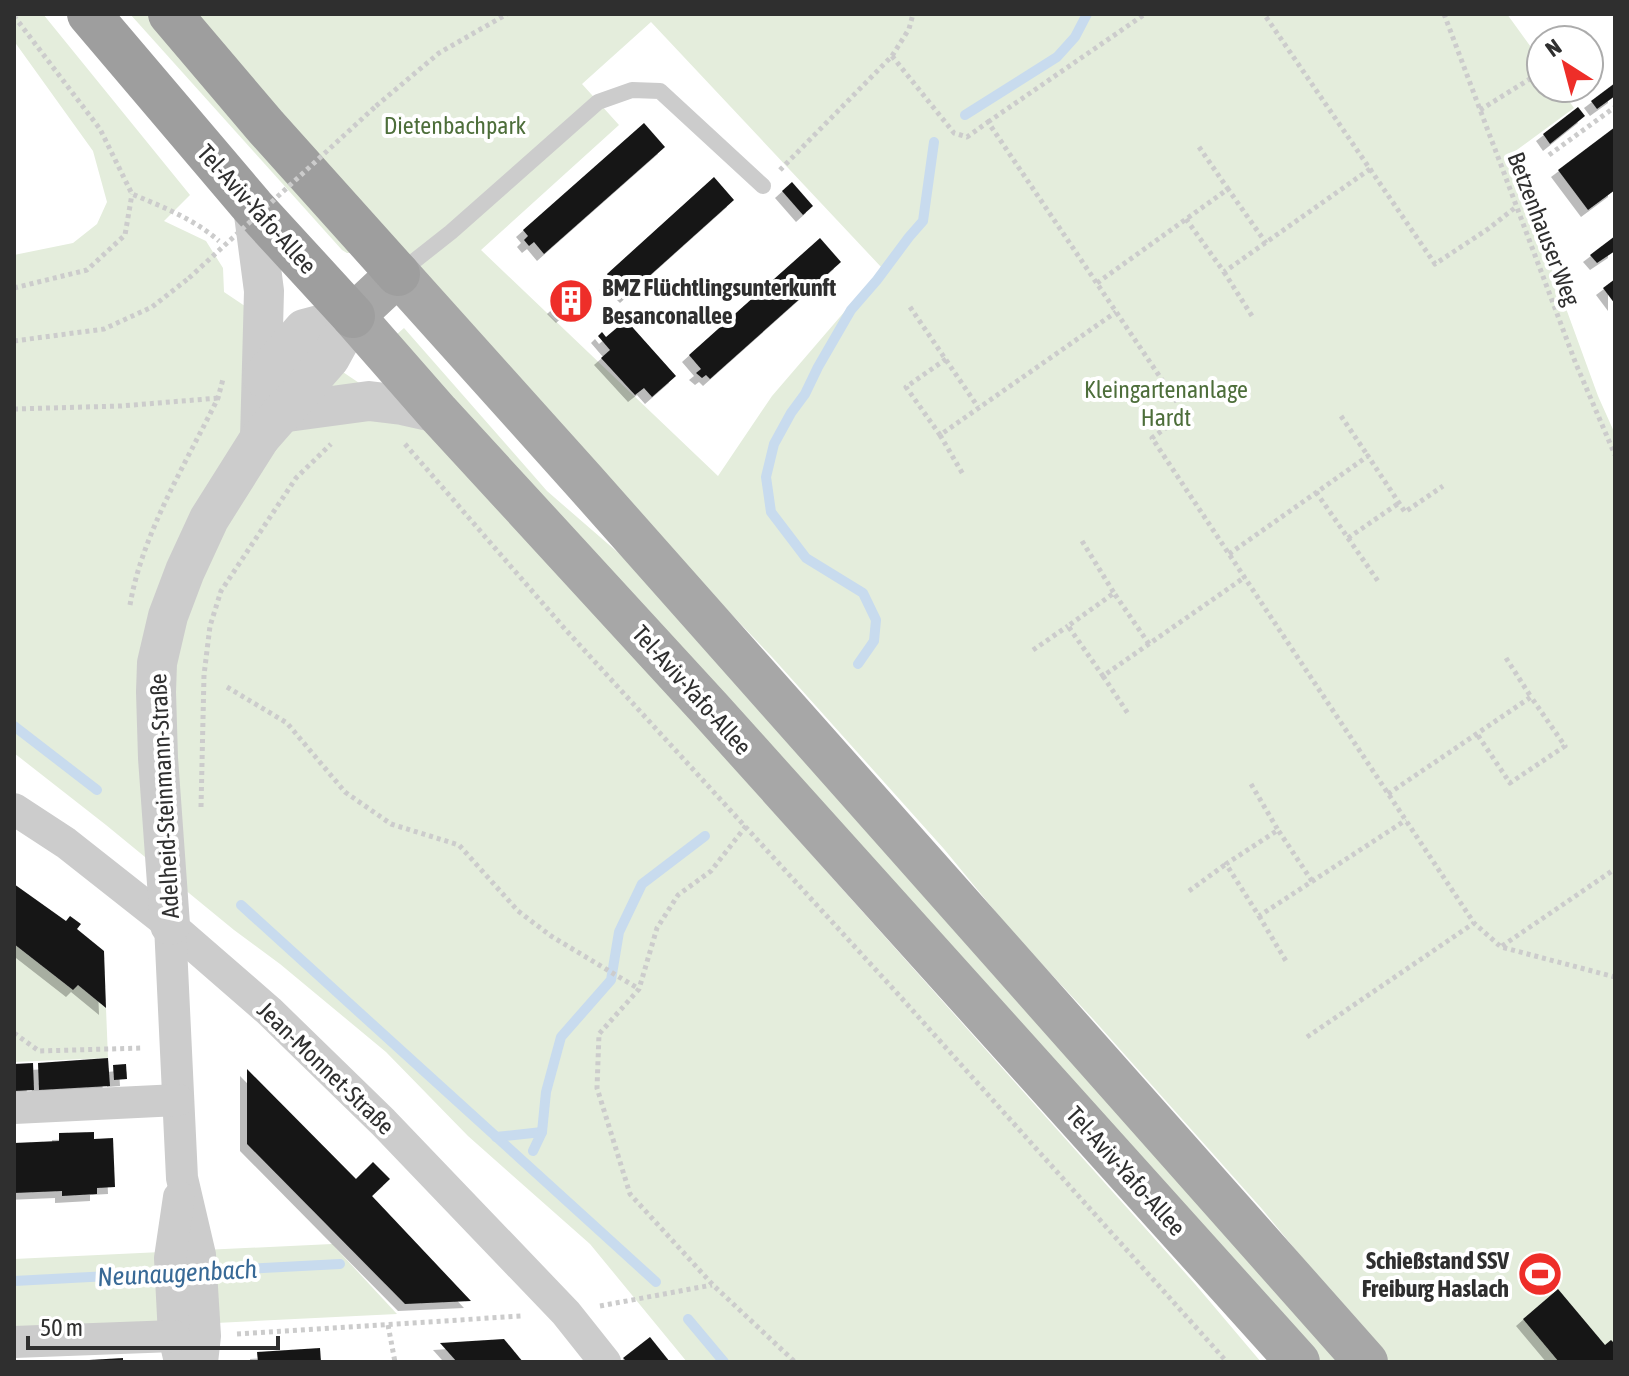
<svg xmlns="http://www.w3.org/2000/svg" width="1629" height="1376" viewBox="0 0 1629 1376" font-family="'Asap Condensed',sans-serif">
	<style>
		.green { fill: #e4eddc; fill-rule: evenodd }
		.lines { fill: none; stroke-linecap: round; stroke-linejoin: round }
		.stream { stroke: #c8dbee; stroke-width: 10 }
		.building { fill: #161616; filter: url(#shadow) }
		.path { stroke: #ccc; stroke-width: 5; stroke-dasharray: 4 4; stroke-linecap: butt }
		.service { stroke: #ccc; stroke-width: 16 }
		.minor { stroke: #ccc; stroke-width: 32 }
		.tertiary { stroke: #ccc; stroke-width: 40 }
		.primary { stroke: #a7a7a7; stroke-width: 44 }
		.trunk { stroke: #9e9e9e; stroke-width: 44 }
		.path-bridge { stroke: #ccc; stroke-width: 5; stroke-dasharray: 4 4; stroke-linecap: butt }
		.labels { text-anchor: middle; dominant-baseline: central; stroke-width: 8; stroke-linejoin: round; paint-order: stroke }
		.park-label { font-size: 24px; fill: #4d6e3a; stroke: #fff }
		.street-label { font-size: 24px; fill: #2f2f2f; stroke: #fff }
		.poi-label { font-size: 24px; font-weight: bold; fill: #2f2f2f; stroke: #fff; text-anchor: start }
		.water-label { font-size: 26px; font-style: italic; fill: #386996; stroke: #fff }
	</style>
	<defs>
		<filter id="shadow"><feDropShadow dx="-7" dy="7" stdDeviation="0" flood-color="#0004"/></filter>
	</defs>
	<rect width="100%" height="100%" fill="#fff"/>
	<g class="green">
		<polygon points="14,14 43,14 190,195 164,221 206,241 223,268 224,292 438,436 1195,1284 1261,1362 687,1362 590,1244 468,1136 386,1052 280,964 234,930 106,825 14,753 14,255 73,243 97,224 107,202 93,151 14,41"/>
		<polygon points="130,14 147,14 232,110 351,253 347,253 342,250"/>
		<path d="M192,14H1507L1541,61V88H1560L1574,108L1510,155L1598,396L1615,434V1362H1388L1262,1209L1093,1019L1013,933L944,849L772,657L678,558ZM651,22L882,268L772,396L718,476L481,250L619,125L582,84Z"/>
		<polygon points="404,328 547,491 630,563 1339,1362 1312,1362 396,335"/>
		<polygon points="14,944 73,990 78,985 106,1008 108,1058 14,1062"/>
		<polygon points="332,1244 397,1314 14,1333 14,1259"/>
	</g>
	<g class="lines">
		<g class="stream">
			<polyline points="965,115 1057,57 1075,37 1087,14"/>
			<polyline points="858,664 874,641 876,620 863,593 806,558 771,512 766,477 774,444 791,413 805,394 818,367 851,310 877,280 909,237 923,221 934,142"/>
			<polyline points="14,726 97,790"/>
			<polyline points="241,905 656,1282"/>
			<polyline points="496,1137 542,1132"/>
			<polyline points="533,1151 542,1132 546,1092 561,1037 611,980 619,932 642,884 705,836"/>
			<polyline points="206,1271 340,1264"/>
			<polyline points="14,1281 166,1273"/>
			<polyline points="688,1319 724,1362"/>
		</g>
	</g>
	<g class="building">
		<polygon points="1615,83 1615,96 1597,109 1591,101"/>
		<polygon points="1578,107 1585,116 1550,144 1543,134"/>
		<polygon points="644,123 665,147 544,254 534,242 529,246 524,240 528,236 523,230"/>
		<polygon points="1615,127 1615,190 1588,210 1558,170"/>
		<polygon points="714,177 734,200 627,296 615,284 610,288 606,283 611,279 607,274"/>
		<polygon points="792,182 813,206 803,215 782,191"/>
		<polygon points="1615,236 1615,251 1597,263 1590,255"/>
		<polygon points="820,238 841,262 710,379 706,375 702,378 696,373 701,369 689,355"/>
		<polygon points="1615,279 1615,304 1603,288"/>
		<polygon points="579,285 587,295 563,316 554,307"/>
		<polygon points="626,320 676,376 652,397 644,388 635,395 601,358 610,350 598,336 602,332 606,337"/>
		<polygon points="14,884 66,921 70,916 81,924 77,929 104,951 106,1008 78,985 73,990 14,944"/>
		<polygon points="108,1058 110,1086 39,1090 38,1063"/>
		<polygon points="33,1063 34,1090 14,1091 14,1064"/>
		<polygon points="126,1064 127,1079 114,1080 113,1065"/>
		<polygon points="247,1069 356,1179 373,1162 390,1179 372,1196 471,1301 405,1304 247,1144"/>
		<polygon points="94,1132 94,1139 113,1138 115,1187 97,1188 97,1194 62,1196 62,1191 14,1193 14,1143 59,1141 59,1133"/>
		<polygon points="1558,1289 1605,1345 1611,1340 1615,1344 1615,1362 1559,1362 1523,1319"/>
		<polygon points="650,1337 670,1362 627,1362 623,1358"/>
		<polygon points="504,1339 523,1362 457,1362 440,1343"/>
		<polygon points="320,1348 321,1362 258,1362 257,1352"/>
		<polygon points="123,1358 123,1362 89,1362 89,1360"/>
	</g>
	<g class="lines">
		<g class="path">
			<polyline points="1444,14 1576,364 1615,455"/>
			<path d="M14,16L100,129L132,194C163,207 194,219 219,241"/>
			<polyline points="892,56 954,133 967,137 988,122 1185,414 1152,438 1474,923 1501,947 1615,977"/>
			<polyline points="376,106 439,53 507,14"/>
			<polyline points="1480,110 1541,72"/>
			<polyline points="988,122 1145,14"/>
			<polyline points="1199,147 1228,189"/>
			<polyline points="1549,155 1615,107"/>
			<polyline points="1370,169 1435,264 1488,229 1516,207"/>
			<polyline points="780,170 892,56 909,29 913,14"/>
			<polyline points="1186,219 1224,272 1370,169 1264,14"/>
			<polyline points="1224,272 1252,316"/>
			<polyline points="1097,283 1228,189 1266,243"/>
			<polyline points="14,288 87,270 125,235 132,194"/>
			<polyline points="910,307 978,407"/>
			<polyline points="14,341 104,329 152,307 189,278"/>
			<polyline points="946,359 906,387 940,435 1116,312"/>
			<polyline points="14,409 121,406 219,398"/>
			<polyline points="1341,416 1368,456"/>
			<polyline points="940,435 964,476"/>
			<polyline points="405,444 565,629 897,993 1227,1362"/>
			<polyline points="1316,492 1348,538 1399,503"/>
			<polyline points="1348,538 1380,584"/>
			<polyline points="1082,541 1114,593"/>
			<polyline points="1229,554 1368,456 1405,512 1443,486"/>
			<path d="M130,605C142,534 186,463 218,398L223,379"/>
			<polyline points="1149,644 1114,593 1068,626 1103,676 1245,577"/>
			<polyline points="1033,650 1068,626"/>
			<polyline points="1506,658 1531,697"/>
			<polyline points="1103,676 1129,715"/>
			<polyline points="227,687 287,723 345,792 391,824 459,845 518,911 551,936 639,989"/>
			<polyline points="1251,784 1278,830"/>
			<polyline points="1388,794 1531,697 1565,746 1510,783 1477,734"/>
			<polyline points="201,807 204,675 210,626 221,591 296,478 331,444"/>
			<polyline points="746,826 711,871 678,895 657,928 639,989 599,1034 597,1088 630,1194 713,1285 795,1362"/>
			<polyline points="1312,881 1278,830 1226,864 1259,916 1406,820"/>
			<polyline points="1189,891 1226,864"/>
			<polyline points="1259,916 1286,961"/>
			<polyline points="1502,946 1615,869"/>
			<polyline points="14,1033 39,1051 143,1048"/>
			<polyline points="1307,1037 1474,923"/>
			<polyline points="600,1306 712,1285"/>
			<polyline points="388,1325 395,1362"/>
			<polyline points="237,1334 522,1316"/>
		</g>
		<polyline class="service" points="399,273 451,232 598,102 632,90 660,91 763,186"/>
		<g class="minor">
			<polyline points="14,809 66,843 170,925 269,1011 383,1122 566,1313 605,1362"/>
			<polyline points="170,925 182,1178 200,1255 205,1336 202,1362"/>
			<polyline points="14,1108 178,1100"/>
			<polyline points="179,1197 170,1258 174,1336 180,1362"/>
			<polyline points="14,1342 174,1336"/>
		</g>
		<g class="tertiary">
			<polyline points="253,207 264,291 260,438"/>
			<polyline points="262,377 304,329 353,316"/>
			<polyline points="280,413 369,401 402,405 438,413"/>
			<polyline points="170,925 158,758 156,692 157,663 168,616 185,571 209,519 260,438 330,358 353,316"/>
		</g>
		<polyline class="primary" points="1298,1362 710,709 438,413 353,316 398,274 584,481 1366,1362"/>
		<g class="trunk">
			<polyline points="89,14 253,207 353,316"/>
			<polyline points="170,14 266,127 398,274"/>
		</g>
		<polyline class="path-bridge" points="189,278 376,106"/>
	</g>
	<defs>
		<g id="building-disc" transform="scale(2.3)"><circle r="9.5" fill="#ee2e29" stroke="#fff"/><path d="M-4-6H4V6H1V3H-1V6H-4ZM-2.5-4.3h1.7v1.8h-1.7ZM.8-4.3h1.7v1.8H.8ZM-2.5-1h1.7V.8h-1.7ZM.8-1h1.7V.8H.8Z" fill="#fff"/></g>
		<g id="stadium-disc" transform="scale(2.3)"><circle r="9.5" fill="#ee2e29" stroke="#fff"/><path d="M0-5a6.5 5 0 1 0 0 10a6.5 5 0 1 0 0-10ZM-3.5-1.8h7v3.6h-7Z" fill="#fff"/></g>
	</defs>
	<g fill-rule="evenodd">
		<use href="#building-disc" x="571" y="301"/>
		<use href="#stadium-disc" x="1540" y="1274"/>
	</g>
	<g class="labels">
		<g class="park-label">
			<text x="455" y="125">Dietenbachpark</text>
			<text x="1166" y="389">Kleingartenanlage<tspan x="1166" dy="28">Hardt</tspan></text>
		</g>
		<g class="street-label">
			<text transform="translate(257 209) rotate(48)">Tel-Aviv-Yafo-Allee</text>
			<text transform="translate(1544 229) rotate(69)">Betzenhauser Weg</text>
			<text transform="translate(692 690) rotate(48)">Tel-Aviv-Yafo-Allee</text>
			<text transform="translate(164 796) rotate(-93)">Adelheid-Steinmann-Straße</text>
			<text transform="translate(326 1068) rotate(44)">Jean-Monnet-Straße</text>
			<text transform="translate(1126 1171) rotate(48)">Tel-Aviv-Yafo-Allee</text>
		</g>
		<g class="poi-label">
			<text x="602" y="287">BMZ Flüchtlingsunterkunft<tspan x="602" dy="28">Besanconallee</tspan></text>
			<text x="1509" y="1260" text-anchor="end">Schießstand SSV<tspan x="1509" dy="28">Freiburg Haslach</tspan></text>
		</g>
		<g class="water-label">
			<text transform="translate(177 1273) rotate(-3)">Neunaugenbach</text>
		</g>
	</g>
	<rect width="1629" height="1376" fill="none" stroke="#2f2f2f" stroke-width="32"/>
	<g transform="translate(1565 64) rotate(324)"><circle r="38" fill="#ffffff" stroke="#acacac" stroke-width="2"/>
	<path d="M0-6L14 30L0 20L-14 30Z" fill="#ee2e29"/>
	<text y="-12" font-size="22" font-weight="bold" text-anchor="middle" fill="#2f2f2f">N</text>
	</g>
	<path d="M28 1336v12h250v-12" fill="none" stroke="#2f2f2f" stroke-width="4"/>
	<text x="40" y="1336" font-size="24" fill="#2f2f2f" stroke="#ffffff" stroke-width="6" paint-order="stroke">50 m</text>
</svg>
